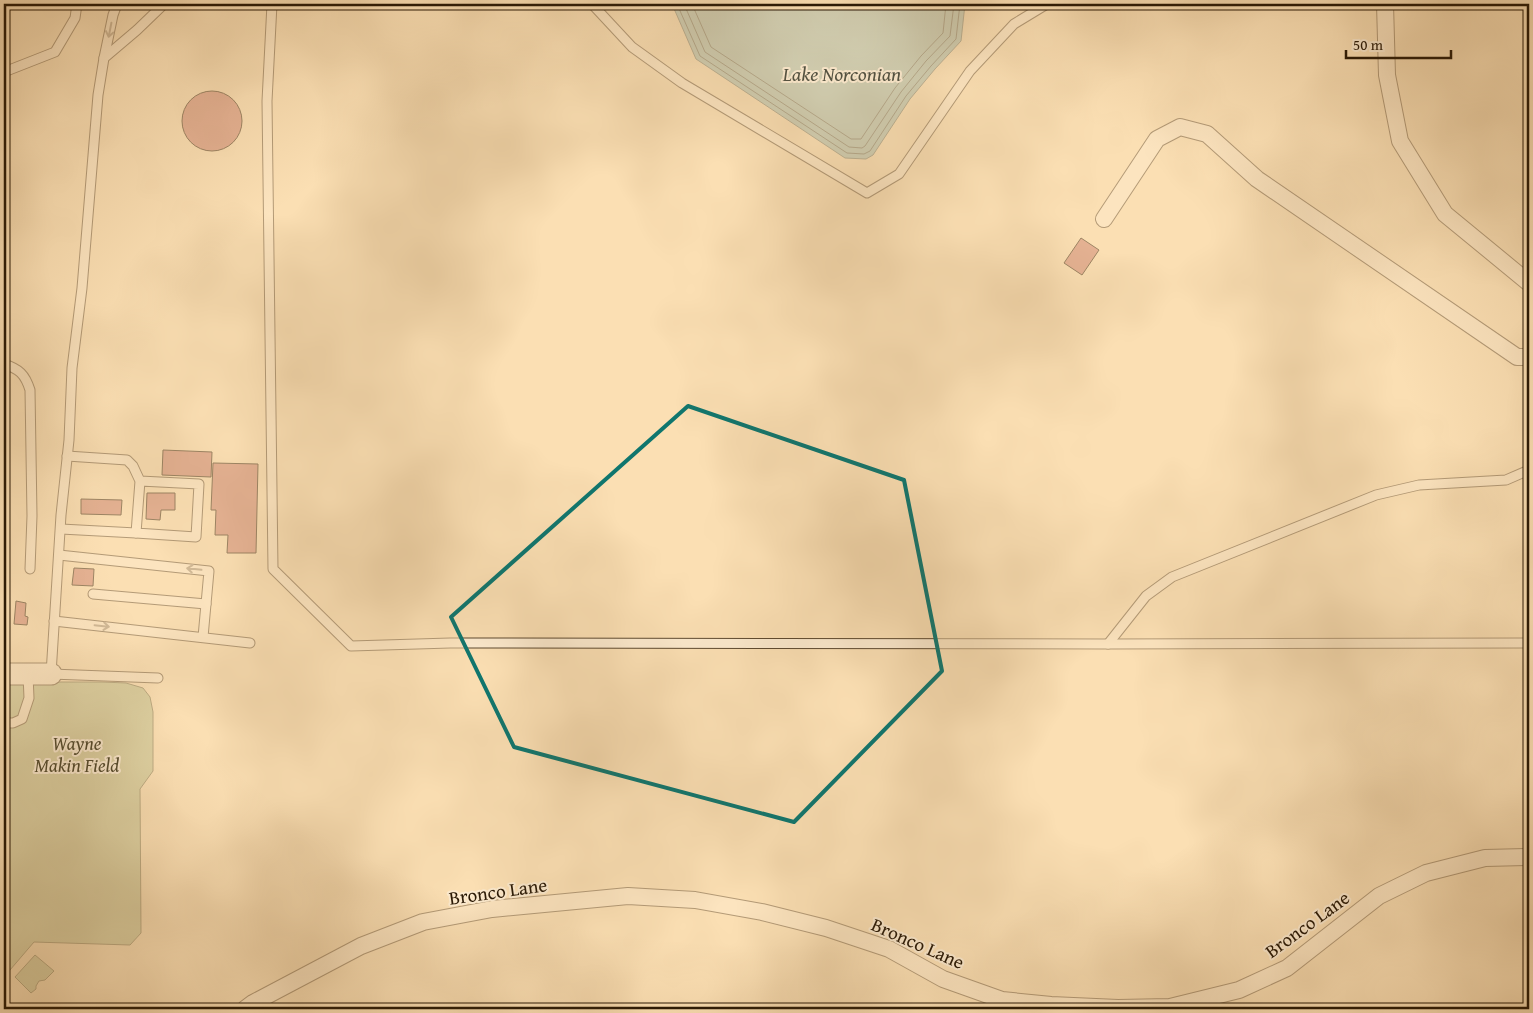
<svg xmlns="http://www.w3.org/2000/svg" width="1533" height="1013" viewBox="0 0 1533 1013" font-family="'Gentium Book Plus',serif">
	<style>
		.green { fill: #bbc28f; stroke: #726e4a }
		.water { fill: #9fbcb2; stroke: #707b6d }
		.lines { fill: none; stroke-linecap: round; stroke-linejoin: round }
		.shore { stroke: #646a5c; stroke-width: 1 }
		.building { fill: #cb7d6d; stroke: #2a1905 }
		.service-casing { stroke: #5e4a30; stroke-width: 11 }
		.minor-casing { stroke: #5e4a30; stroke-width: 18 }
		.tertiary-casing { stroke: #5e4a30; stroke-width: 23 }
		.service { stroke: #fceace; stroke-width: 9 }
		.minor { stroke: #fceace; stroke-width: 16 }
		.tertiary { stroke: #fceace; stroke-width: 21 }
		.oneway { stroke: #9e8c74 }
		.marked { fill: none; stroke: #0f766e; stroke-width: 4; stroke-linejoin: round }
		.labels { text-anchor: middle; dominant-baseline: central; stroke-width: 4; stroke-linejoin: round; paint-order: stroke }
		.park-label { font-size: 19px; font-style: italic; fill: #564c2e; stroke: #fceace }
		.street-label { font-size: 19px; fill: #2a1905; stroke: #fceace }
		.water-label { font-size: 20px; font-style: italic; fill: #535242; stroke: #fceace }
	</style>
	<rect width="100%" height="100%" fill="#fbdfb3"/>
	<filter id="stains"><feTurbulence type="fractalNoise" baseFrequency=".004" numOctaves="4"/><feColorMatrix values="0 0 0 0 .2 0 0 0 0 .09 0 0 0 0 .02 0 0 0 .5 -.17"/></filter>
	<radialGradient id="worn" r=".72"><stop offset=".6" stop-color="#630" stop-opacity="0"/><stop offset="1" stop-color="#630" stop-opacity=".3"/></radialGradient>
	<g class="green">
		<polygon points="4,682 102,682 126,683 143,688 150,697 153,712 153,771 140,789 141,933 130,945 34,942 4,977"/>
		<polygon points="35,955 54,971 45,980 39,981 36,986 36,989 31,993 15,977"/>
	</g>
	<polygon class="water" points="672,4 965,4 961,41 935,69 910,99 873,155 866,159 845,158 696,59"/>
	<g class="lines">
		<g class="shore">
			<polyline points="677,4 700,56 847,153 864,154 870,151 906,96 931,66 956,39 960,4"/>
			<polyline points="684,4 705,52 849,147 862,148 865,146 901,92 926,61 950,36 954,4"/>
			<polyline points="692,4 711,47 851,139 861,139 895,88 921,56 943,33 946,4"/>
		</g>
	</g>
	<g class="building">
		<circle cx="212" cy="121" r="30"/>
		<polygon points="1081,238 1099,250 1082,275 1064,263"/>
		<polygon points="163,450 212,452 211,477 162,475"/>
		<polygon points="213,463 258,464 256,553 227,553 228,535 215,535 216,510 211,510"/>
		<polygon points="147,493 175,493 175,510 161,510 160,520 146,519"/>
		<polygon points="81,499 122,500 121,515 81,514"/>
		<polygon points="4,523 9,524 7,567 4,567"/>
		<polygon points="74,568 94,569 93,586 72,585"/>
		<polygon points="16,601 26,603 25,616 28,617 27,625 14,624"/>
		<polygon points="4,762 7,763 7,779 4,779"/>
	</g>
	<g class="lines">
		<g class="service-casing">
			<g id="service">
				<polyline points="272,4 267,101 273,569 351,646 450,643 1108,644 1529,643"/>
				<polyline points="592,4 632,47 682,83 867,193 899,174 970,71 1014,24 1047,4"/>
				<polyline points="104,58 113,15 117,4"/>
				<polyline points="4,72 55,52 75,18 77,4"/>
				<path d="M4,364C19,369 25,374 30,390L32,516L30,569"/>
				<polyline points="67,456 127,460 133,466 140,481 199,484 196,537 136,533 140,481"/>
				<polyline points="61,529 136,533"/>
				<polyline points="59,555 209,571 203,637"/>
				<polyline points="93,594 206,604"/>
				<polyline points="54,621 250,643"/>
				<polyline points="1108,644 1146,596 1172,577 1376,495 1419,485 1506,480 1529,470"/>
				<polyline points="158,678 51,674 61,515 69,440 72,368 82,288 98,95 104,58 137,30 164,4"/>
				<polyline points="4,723 13,723 22,719 29,698 28,675"/>
			</g>
		</g>
		<g class="minor-casing">
			<g id="minor">
				<polyline points="1385,4 1387,75 1400,141 1445,214 1529,283"/>
				<polyline points="1104,219 1157,139 1180,127 1207,134 1257,179 1517,357 1529,357"/>
				<polyline points="245,1009 253,1003 361,946 423,922 492,909 628,896 695,900 762,912 826,928 889,949 943,979 1002,1000 1051,1005 1118,1008 1170,1007 1239,990 1287,968 1379,896 1426,873 1485,858 1529,857"/>
			</g>
		</g>
		<g class="tertiary-casing">
			<polyline id="tertiary" points="4,674 51,674"/>
		</g>
		<use href="#service" class="service"/>
		<use href="#minor" class="minor"/>
		<use href="#tertiary" class="tertiary"/>
	</g>
	<defs><path id="oneway-shaft" d="M-6 0H5M1.5-3L5.5 0L1.5 3" fill="none" stroke-width="1.6" stroke-linecap="round" stroke-linejoin="round" transform="scale(1.25)"/></defs>
	<g class="oneway">
		<use href="#oneway-shaft" transform="translate(110 30) rotate(101)"/>
		<use href="#oneway-shaft" transform="translate(194 569) rotate(-174)"/>
		<use href="#oneway-shaft" transform="translate(102 626) rotate(6)"/>
	</g>
	<path d="M0 0H1533V1013H0ZM688,406L904,480L942,671L794,822L514,747L451,617Z" fill="#fbdfb3" fill-opacity=".55" fill-rule="evenodd"/>
	<path class="marked" d="M688,406L904,480L942,671L794,822L514,747L451,617Z"/>
	<g class="labels">
		<g class="park-label">
			<text x="77" y="743">Wayne<tspan x="77" dy="22">Makin Field</tspan></text>
		</g>
		<g class="street-label">
			<text transform="translate(498 891) rotate(-8)">Bronco Lane</text>
			<text transform="translate(1307 924) rotate(-36)">Bronco Lane</text>
			<text transform="translate(918 943) rotate(24)">Bronco Lane</text>
		</g>
		<g class="water-label">
			<text x="842" y="73">Lake Norconian</text>
		</g>
	</g>
	<rect width="1533" height="1013" fill="none" stroke="#fbdfb3" stroke-width="20"/>
	<rect x="5" y="5" width="1523" height="1003" fill="none" stroke="#2a1905" stroke-width="2.5"/>
	<rect x="10" y="10" width="1513" height="993" fill="none" stroke="#2a1905"/>
	<path d="M1346 50v8h105v-8" fill="none" stroke="#2a1905" stroke-width="2.5"/>
	<text x="1353" y="50" font-size="15" fill="#2a1905" stroke="#fceace" stroke-width="4" paint-order="stroke">50 m</text>
	<rect width="100%" height="100%" filter="url(#stains)"/>
	<rect width="100%" height="100%" fill="url(#worn)"/>
</svg>
